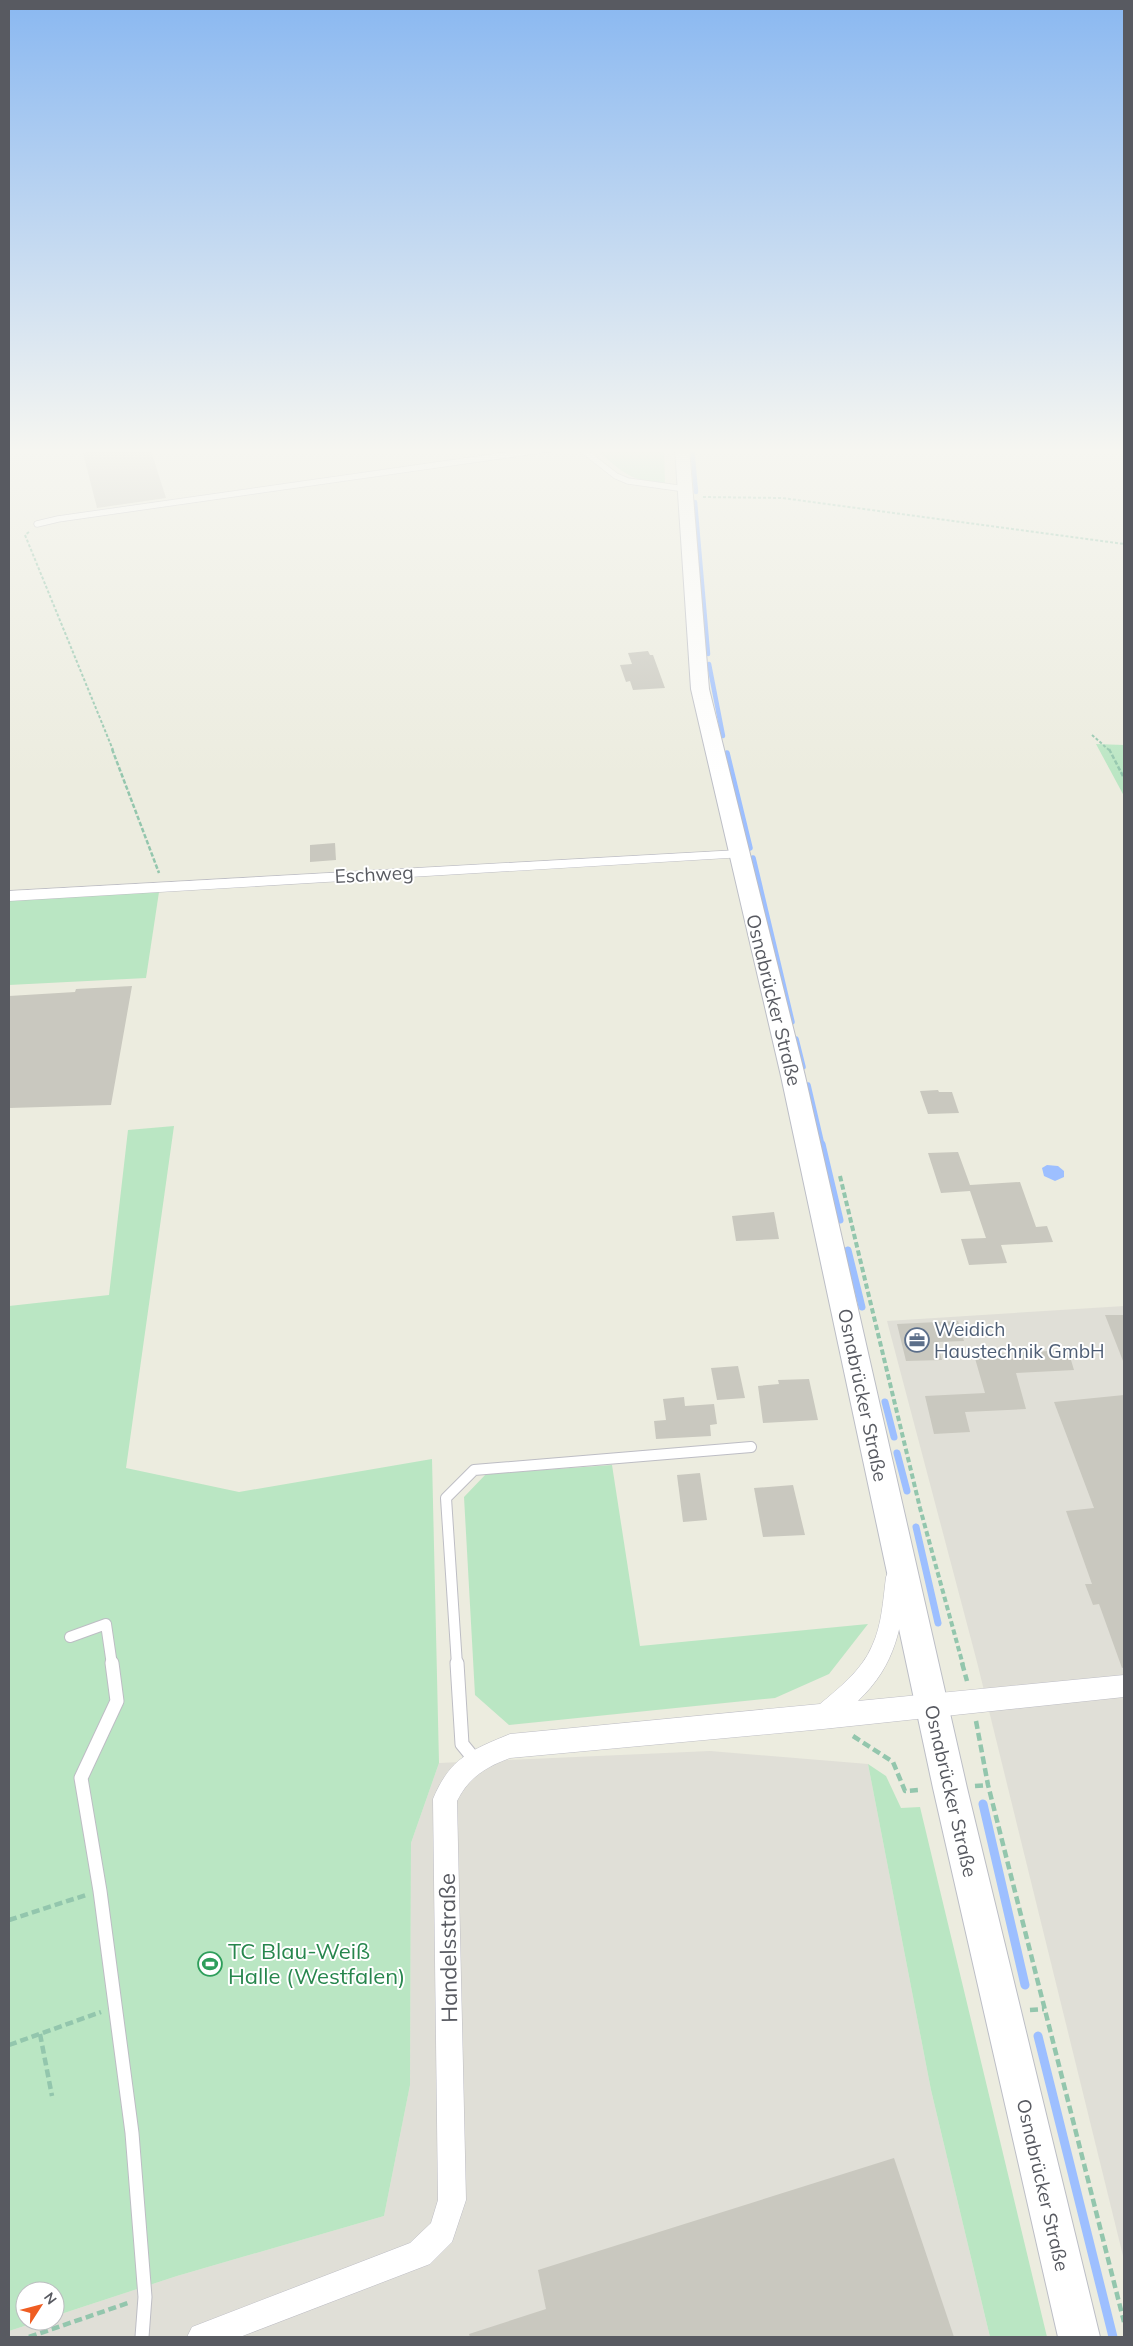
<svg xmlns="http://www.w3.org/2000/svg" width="1133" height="2346" viewBox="0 0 1133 2346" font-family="Mulish,sans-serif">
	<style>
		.industrial { fill: #e0dfd7 }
		.green { fill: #bae6c3 }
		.water { fill: #9dbfff }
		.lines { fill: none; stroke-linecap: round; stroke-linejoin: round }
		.stream-far3 { stroke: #9dbfff; stroke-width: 4.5 }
		.stream-far2 { stroke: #9dbfff; stroke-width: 5.5 }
		.stream-far1 { stroke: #9dbfff; stroke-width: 7 }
		.stream { stroke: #9dbfff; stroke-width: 9 }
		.building { fill: #c9c8bf }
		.lane-far2-casing { stroke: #bdbdc4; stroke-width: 7 }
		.lane-far1-casing { stroke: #bdbdc4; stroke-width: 12 }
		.lane-casing { stroke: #bdbdc4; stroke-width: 15 }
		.street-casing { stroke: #bdbdc4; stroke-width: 1 }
		.secondary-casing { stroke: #bcbec6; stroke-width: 2 }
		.path-far3 { stroke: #93c6ad; stroke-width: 2; stroke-dasharray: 3 2; stroke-linecap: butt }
		.path-far2 { stroke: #93c6ad; stroke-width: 2.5; stroke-dasharray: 4.5 2; stroke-linecap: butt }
		.path-far1 { stroke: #93c6ad; stroke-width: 4; stroke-dasharray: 5.5 3; stroke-linecap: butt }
		.path { stroke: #93c6ad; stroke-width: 4.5; stroke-dasharray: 8 4; stroke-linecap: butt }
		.lane-far2 { stroke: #fff; stroke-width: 5.5 }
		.lane-far1 { stroke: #fff; stroke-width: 10 }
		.lane { stroke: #fff; stroke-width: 13 }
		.street { fill: #fff; fill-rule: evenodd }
		.secondary { fill: #fff; fill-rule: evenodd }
		.labels { text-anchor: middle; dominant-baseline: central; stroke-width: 4; stroke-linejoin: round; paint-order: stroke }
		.street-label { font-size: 19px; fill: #585a61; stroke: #fff }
		.service-label { font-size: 19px; fill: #4e5e75; stroke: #fff; text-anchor: start }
		.near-street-label { font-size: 22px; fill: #585a61; stroke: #fff }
		.near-leisure-label { font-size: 22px; fill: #27864d; stroke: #fff; text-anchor: start }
	</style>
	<rect width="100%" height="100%" fill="#ececdf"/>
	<g class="industrial">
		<polygon points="1124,1306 1124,2260 977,1662 887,1321"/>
		<polygon points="710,1751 868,1764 931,2090 990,2337 9,2337 9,2331 40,2321 55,2321 55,2316 177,2276 384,2216 410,2085 411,1843 439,1763"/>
	</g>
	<g class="green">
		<path d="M594,448H664L665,483C630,483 620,469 594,448Z"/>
		<polygon points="1096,744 1124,745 1124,796"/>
		<polygon points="159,892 146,978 9,985 9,899"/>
		<polygon points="174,1126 126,1468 239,1492 432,1459 439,1763 411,1843 410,2085 384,2216 177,2276 55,2316 55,2291 25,2291 25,2321 40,2321 9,2331 9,1306 109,1295 128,1130"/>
		<polygon points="612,1465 640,1646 868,1624 829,1674 775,1698 509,1725 475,1695 464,1497 486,1474"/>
		<polygon points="868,1764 886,1776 901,1808 920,1807 1047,2337 990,2337 931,2090"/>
	</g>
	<polygon class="water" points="1047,1165 1058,1166 1064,1171 1064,1177 1055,1181 1044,1176 1042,1168"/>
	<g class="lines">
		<g class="stream-far3">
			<polyline points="692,448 696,492"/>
			<polyline points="695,502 708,654"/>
			<polyline points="709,664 723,736"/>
		</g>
		<g class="stream-far2">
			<polyline points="727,753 750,848"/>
			<polyline points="753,858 792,1022"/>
			<polyline points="796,1039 803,1067"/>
			<polyline points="808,1085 822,1145"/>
		</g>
		<g class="stream-far1">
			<polyline points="822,1144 840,1220"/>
			<polyline points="848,1250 862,1307"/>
			<polyline points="885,1402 894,1437"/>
			<polyline points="897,1453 907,1491"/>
			<polyline points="916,1527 938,1623"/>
		</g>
		<g class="stream">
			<polyline points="983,1804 1025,1985"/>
			<polyline points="1038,2036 1113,2337"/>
		</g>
	</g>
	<g class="building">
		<polygon points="124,448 150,448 166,498 97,508 83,453"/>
		<polygon points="648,651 650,655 653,655 665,688 633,690 630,681 626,682 620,665 632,664 628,653"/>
		<polygon points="335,843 336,860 310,862 310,845"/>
		<polygon points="132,986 111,1105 9,1108 9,996 75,992 76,989"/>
		<polygon points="938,1090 939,1092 952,1092 959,1113 928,1114 920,1091"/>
		<polygon points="958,1152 970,1185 1020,1182 1036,1227 1047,1226 1053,1242 1001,1245 1007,1263 969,1265 961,1239 986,1238 970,1191 941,1193 928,1153"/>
		<polygon points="774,1212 779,1239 736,1241 732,1216"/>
		<polygon points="1105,1315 1124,1315 1124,1361 1123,1361"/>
		<polygon points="958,1321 964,1341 937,1342 942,1360 906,1361 897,1324"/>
		<polygon points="1068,1350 1074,1370 1016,1373 1026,1409 965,1412 970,1432 934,1434 925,1396 985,1393 974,1355"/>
		<polygon points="738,1366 745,1398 717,1400 711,1368"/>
		<polygon points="809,1379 818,1420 763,1423 758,1386 779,1384 778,1380"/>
		<polygon points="1124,1395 1124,1667 1122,1668 1099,1604 1093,1605 1085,1584 1092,1584 1066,1511 1094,1508 1054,1402"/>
		<polygon points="684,1397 685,1406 714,1404 717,1424 710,1425 711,1436 656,1439 654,1421 666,1420 663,1399"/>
		<polygon points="700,1473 707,1520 683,1522 677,1475"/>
		<polygon points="793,1485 805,1535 763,1537 754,1488"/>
		<polygon points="894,2158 954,2337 470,2337 469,2334 546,2309 538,2270"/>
	</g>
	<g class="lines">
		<g class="lane-far2-casing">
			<g id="lane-far2">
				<polyline points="580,448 616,476 628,481 685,489"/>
				<polyline points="37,524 58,519 555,448"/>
			</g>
		</g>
		<g class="lane-far1-casing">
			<g id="lane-far1">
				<polyline points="70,1637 106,1624 112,1665"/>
				<polyline points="457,1665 446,1498 474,1470 751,1447"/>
			</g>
		</g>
		<g class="lane-casing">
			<g id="lane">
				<polyline points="112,1663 117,1701 81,1778 100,1891 132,2133 145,2297 142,2337"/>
				<polyline points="457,1663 462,1744 475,1760"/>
			</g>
		</g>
		<g class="street-casing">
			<g id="street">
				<polygon points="739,850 746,854 744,857 9,901 9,891"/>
				<path d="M897,1567L905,1570L908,1577C901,1627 897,1664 858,1701L1124,1675V1697L823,1729L510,1758C486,1767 469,1777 457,1801L466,2200L452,2242L430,2264L240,2337H187L192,2327L410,2243L431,2223L438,2200L433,1799C450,1758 471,1750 510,1734L820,1704C839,1688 862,1670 872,1646C882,1625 883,1600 886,1577L889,1570Z"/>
			</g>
		</g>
		<g class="secondary-casing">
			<polygon id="secondary" points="675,448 689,448 709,689 805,1076 967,1788 1100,2337 1058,2337 933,1788 781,1076 691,689"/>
		</g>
		<g class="path-far3">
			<polyline points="703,497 782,498 1124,544"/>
			<polyline points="29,532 25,535 113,750"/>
			<polyline points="1092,735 1109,750"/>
		</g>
		<g class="path-far2">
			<polyline points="112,749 159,873"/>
			<polyline points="1109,749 1124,778"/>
		</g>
		<polyline class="path-far1" points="840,1176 920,1508 963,1665"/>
		<g class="path">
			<polyline points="962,1663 967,1681"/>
			<polyline points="976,1721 988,1785 1124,2322"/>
			<polyline points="853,1736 893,1762 905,1791 919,1790"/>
			<polyline points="975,1786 988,1785"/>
			<polyline points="9,1920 86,1895"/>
			<polyline points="1030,2010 1044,2009"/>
			<polyline points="40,2034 52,2096"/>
			<polyline points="9,2045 101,2012"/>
			<polyline points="29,2337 128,2303"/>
		</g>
		<use href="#lane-far2" class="lane-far2"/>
		<use href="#lane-far1" class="lane-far1"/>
		<use href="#lane" class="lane"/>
		<use href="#street" class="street"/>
		<use href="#secondary" class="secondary"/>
	</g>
	<linearGradient id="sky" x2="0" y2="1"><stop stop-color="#8ab8f1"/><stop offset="0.58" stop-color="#f6f6f1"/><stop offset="1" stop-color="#f6f6f1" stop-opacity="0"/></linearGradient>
	<rect width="1133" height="777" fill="url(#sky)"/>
	<defs>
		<g id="office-ring" transform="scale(1.25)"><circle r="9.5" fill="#fff" stroke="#5c6f8a" stroke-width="1.5"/><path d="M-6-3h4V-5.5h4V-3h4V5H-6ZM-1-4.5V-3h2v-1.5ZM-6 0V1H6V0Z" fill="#5c6f8a"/></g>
		<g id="stadium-ring" transform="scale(1.25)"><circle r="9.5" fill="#fff" stroke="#2e9e5b" stroke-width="1.5"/><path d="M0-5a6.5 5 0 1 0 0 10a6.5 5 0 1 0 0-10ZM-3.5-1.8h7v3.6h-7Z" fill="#2e9e5b"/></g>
	</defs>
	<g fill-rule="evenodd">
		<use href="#office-ring" x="917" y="1340"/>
		<use href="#stadium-ring" x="210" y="1964"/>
	</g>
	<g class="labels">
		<g class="street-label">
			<text transform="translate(374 874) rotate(-3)">Eschweg</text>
			<text transform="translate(774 1000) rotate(76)">Osnabrücker Straße</text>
			<text transform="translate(863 1395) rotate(78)">Osnabrücker Straße</text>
			<text transform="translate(951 1791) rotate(77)">Osnabrücker Straße</text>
			<text transform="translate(1043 2185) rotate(77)">Osnabrücker Straße</text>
		</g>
		<g class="service-label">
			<text x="934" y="1329">Weidich<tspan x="934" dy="22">Haustechnik GmbH</tspan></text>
		</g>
		<g class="near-street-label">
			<text transform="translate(448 1948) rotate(-91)">Handelsstraße</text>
		</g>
		<g class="near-leisure-label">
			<text x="228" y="1951">TC Blau-Weiß<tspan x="228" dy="25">Halle (Westfalen)</tspan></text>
		</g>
	</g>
	<rect width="1133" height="2346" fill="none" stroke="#585a61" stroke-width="20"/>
	<g transform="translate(40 2306) rotate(54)"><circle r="24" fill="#ffffff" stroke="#bcbdc0"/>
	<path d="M0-4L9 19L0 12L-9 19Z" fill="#ef5d22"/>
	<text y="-8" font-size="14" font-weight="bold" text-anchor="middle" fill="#585a61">N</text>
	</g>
</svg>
